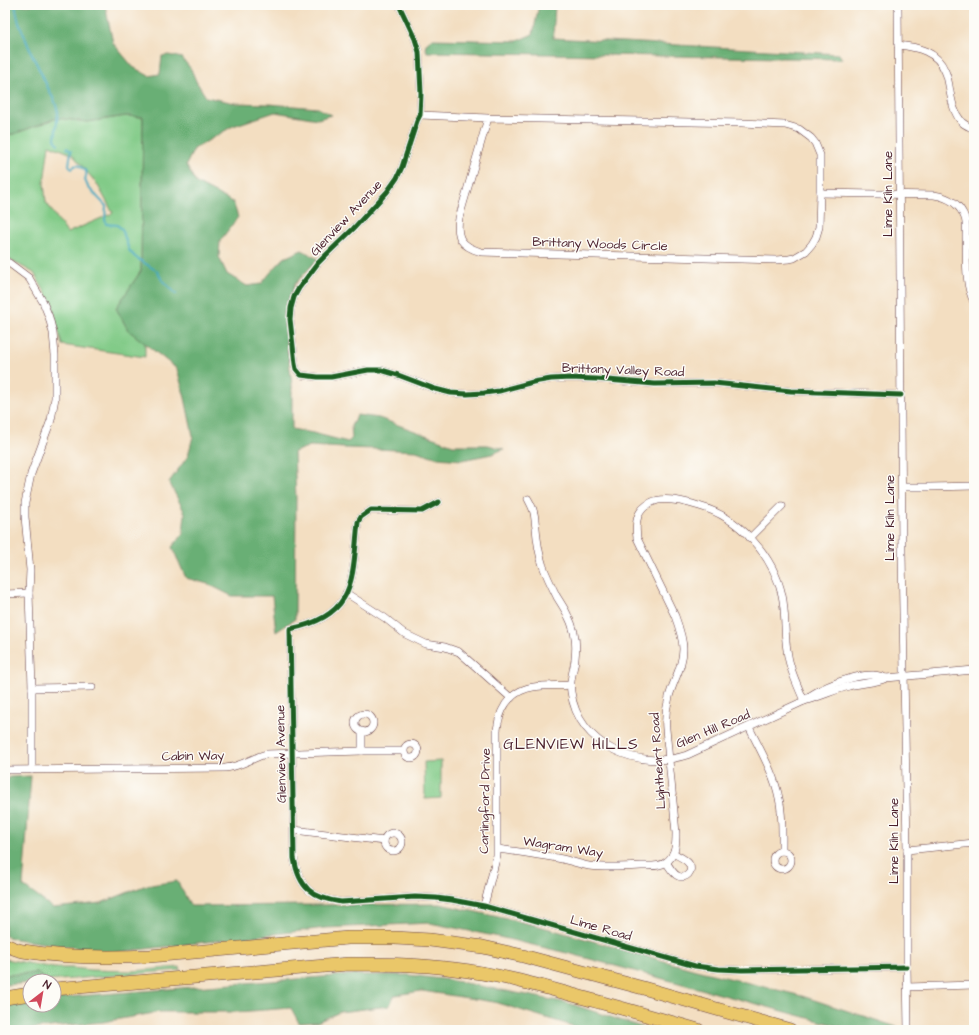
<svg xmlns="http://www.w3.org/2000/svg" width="979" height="1035" viewBox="0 0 979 1035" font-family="'Architects Daughter',sans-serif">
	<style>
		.green { fill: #82cb88; stroke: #66755a; fill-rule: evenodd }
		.forest { fill: #69af74; stroke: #5a6750 }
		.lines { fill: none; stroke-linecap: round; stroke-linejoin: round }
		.stream { stroke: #41a8c1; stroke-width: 2 }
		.street-casing { stroke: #633c42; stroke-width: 8 }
		.highway-casing { stroke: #633c42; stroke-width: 14 }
		.street { stroke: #fff; stroke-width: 7 }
		.highway { stroke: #eac769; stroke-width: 13 }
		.cycleway-casing { stroke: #fdfcf7; stroke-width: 8 }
		.cycleway { stroke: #1b5e20; stroke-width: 5 }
		.labels { text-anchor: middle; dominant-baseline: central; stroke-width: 3; stroke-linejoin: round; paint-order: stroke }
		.street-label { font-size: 13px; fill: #4a1f2b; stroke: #fdfcf7 }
		.quarter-label { font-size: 15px; letter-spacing: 1px; fill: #4a1f2b; stroke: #fdfcf7 }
	</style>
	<rect width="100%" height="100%" fill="#fdfcf7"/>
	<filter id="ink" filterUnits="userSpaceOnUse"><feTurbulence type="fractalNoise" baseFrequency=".025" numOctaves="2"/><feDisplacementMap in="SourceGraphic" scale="8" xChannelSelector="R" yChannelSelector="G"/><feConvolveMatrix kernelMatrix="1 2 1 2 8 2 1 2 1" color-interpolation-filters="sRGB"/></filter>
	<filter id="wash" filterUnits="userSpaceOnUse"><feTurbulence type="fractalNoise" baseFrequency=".012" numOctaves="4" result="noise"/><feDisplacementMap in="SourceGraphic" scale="16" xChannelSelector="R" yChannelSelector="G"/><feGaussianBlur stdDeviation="0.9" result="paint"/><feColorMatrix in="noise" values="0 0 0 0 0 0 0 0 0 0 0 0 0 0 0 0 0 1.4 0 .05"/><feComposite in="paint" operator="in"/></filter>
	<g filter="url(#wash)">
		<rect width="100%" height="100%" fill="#f3dec1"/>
		<g class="green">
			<path d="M126,116L143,117L141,271L116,308L128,330L145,343V357L62,345L52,304L34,273L5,257V135L14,134L57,118L87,122ZM49,145L72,154L97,184L113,213L67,233L46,202L44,183Z"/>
			<polygon points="441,761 441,798 425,799 424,762"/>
			<polygon points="5,959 54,968 72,968 91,970 132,971 180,967 181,970 48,981 37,973 5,975"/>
		</g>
		<g class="forest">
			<polygon points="5,5 105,5 113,43 133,67 149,76 160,74 162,56 169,55 182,58 191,69 196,81 206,97 235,103 269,104 318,108 331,115 318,119 275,112 233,126 194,149 186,165 196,183 233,202 238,217 220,241 219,257 227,274 247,286 261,284 271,272 284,258 302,250 318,259 295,284 286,308 287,344 292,385 292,429 313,433 348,442 352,438 351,426 357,415 379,418 453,445 488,445 504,449 492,454 462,460 438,458 416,451 376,449 344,448 310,446 294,452 296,499 295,619 276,632 272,596 232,596 208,584 186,578 172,547 183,534 185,513 169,482 188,456 193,436 185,398 177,369 128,330 116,308 141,271 143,117 126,116 87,122 57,118 14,134 5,135"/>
			<polygon points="539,5 555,5 553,38 839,54 842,59 427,52 425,45 432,39 517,41 533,34"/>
			<polygon points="31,776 23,886 53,908 101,903 144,886 177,881 191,906 440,904 539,926 696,970 802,996 897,1027 897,1030 853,1030 571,954 499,937 430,923 326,928 111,953 15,939 5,936 5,785 9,777"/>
			<polygon points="37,973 48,981 30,981 30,983 5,985 5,975"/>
			<polygon points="348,975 409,975 449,980 486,987 568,1003 650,1030 586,1030 494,1002 422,991 395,995 389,1006 340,1012 317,1022 299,1023 291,1008 238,1012 160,1012 103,1022 19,1030 5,1030 5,1005 30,1002 30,1005 54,1005 54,999 79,996"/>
		</g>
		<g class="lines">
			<g class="stream">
				<polyline points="15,5 19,23 31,52 49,90 55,102 58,112 55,139 58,144"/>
				<path d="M67,148L71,151L69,165L72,169L74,166L78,165C86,171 88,170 85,180L88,187L106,206L105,219L106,224L117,225L122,229L129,250L135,257L157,271L162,280L176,294"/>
			</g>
		</g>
	</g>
	<g filter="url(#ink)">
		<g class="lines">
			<g class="street-casing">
				<g id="street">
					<polyline points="399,5 415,39 419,52 421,93 420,115 417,121 402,167 397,178 387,192 353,229 327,254 318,263 299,288 294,297 291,308 290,319 295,364 296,369 301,375 318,377 331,377 368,370 381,370 398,375 435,389 451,393 467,394 484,393 499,391 533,382 551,379 570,378 596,379 655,384 714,383 791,391 901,395"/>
					<polyline points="898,5 902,552 907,850 907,967 908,1030"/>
					<path d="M898,45C917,47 937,51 945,71C948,77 949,85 950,92C952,102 954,113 961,121C964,125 970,127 974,129"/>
					<path d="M420,115L488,118L742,123L785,125L799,129L811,138L815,143L820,155V193L819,227L816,237L812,244L806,251L794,258L789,259L776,260L481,252C461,246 456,238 459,218L488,118"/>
					<path d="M820,193L934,195C948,197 960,204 965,218C967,224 966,231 966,237C967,257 964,283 974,302"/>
					<polyline points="5,262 9,263 29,278 43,302 49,317 53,333 55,355 55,398 51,420 31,474 25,503 25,517 30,570 29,593 32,688 32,770"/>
					<polyline points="902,487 930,487 974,486"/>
					<path d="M528,499C530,503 533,508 534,513C535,517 535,523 536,528C537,541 539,554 543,566C547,577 552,587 557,597C564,608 571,619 574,632C576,640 576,650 575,659C574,670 569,681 571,692C578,746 639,771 687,755L804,701C820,697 834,690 849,686C862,683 875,683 886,678L974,670"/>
					<path d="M439,502L422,511L371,510L361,517L358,522C352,579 357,616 290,629L294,858C299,888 312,898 341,902L415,897L436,898L452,900L484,906L670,959L695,966L719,969L742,970L907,967"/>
					<polyline points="750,538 782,506"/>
					<polyline points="346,593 385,618 405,634 426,644 445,647 459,652 511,698"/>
					<polyline points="5,594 29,593"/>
					<polyline points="32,688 92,687"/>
					<path d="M806,699C821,687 855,674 874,675C878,675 883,677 886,678"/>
					<circle cx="364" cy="723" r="9"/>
					<path d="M749,727C760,750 774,773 779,798C783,815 782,833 782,851"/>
					<circle cx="411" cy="751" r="7"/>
					<polyline points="362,751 362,731"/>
					<path d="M5,770L225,768C240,767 252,758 266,754L362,751H403"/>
					<polyline points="294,830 384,841"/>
					<circle cx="393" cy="842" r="9"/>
					<path d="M498,849C519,852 541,855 562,859C571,861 579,864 589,866C605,868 624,867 641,866C648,866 658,867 665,863C676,856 676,844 676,833L666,729C665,718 666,708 669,697C673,681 683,667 683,649C683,638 679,627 675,616L637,538C635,522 636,510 652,502C665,496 686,502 699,506C739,517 773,555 782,595C786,613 784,632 787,650C789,668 797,684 804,701"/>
					<polyline points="907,850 974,843"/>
					<circle cx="782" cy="860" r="9"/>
					<path d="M666,862C669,866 673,874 678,876C686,880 694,871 689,864C686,859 678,856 673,853"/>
					<path d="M484,906L497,855V730C500,703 515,687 542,686C551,685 561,686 571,685"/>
					<polyline points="907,987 974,985"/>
				</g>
			</g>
			<g class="highway-casing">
				<g id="highway">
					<path d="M5,945C11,947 17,950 23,951C65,958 107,958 150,956L348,938H395L430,940L483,947L523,956L643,988L790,1030"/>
					<path d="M54,989L348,964C384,964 419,964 454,969C498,974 541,986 584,998C622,1008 660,1019 698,1030"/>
					<polyline points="5,998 30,994"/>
				</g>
			</g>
			<use href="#street" class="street"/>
			<use href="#highway" class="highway"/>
			<g class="cycleway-casing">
				<g id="cycleway">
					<polyline points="399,5 415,39 419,52 421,93 420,115 417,121 402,167 397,178 387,192 353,229 327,254 318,263 299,288 294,297 291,308 290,319 295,364 296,369 301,375 318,377 331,377 368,370 381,370 398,375 435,389 451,393 467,394 484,393 499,391 533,382 551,379 570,378 596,379 655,384 714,383 791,391 901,395"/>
					<path d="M439,502L422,511L371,510L361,517L358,522C352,579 357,616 290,629L294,858C299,888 312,898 341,902L415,897L436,898L452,900L484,906L670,959L695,966L719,969L742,970L907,967"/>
				</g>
			</g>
			<use href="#cycleway" class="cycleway"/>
		</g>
	</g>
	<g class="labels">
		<g class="street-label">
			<text transform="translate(888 194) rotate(-90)">Lime Kiln Lane</text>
			<text transform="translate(346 218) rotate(-47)">Glenview Avenue</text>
			<text transform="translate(600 244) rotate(2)">Brittany Woods Circle</text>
			<text transform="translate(623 370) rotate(2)">Brittany Valley Road</text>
			<text transform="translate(890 518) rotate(-90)">Lime Kiln Lane</text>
			<text transform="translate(713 729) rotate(-23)">Glen Hill Road</text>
			<text transform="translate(281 754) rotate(-91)">Glenview Avenue</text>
			<text transform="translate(193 756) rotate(-1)">Cabin Way</text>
			<text transform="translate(658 761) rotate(-94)">Lightheart Road</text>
			<text transform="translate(485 801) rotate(-89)">Carlingford Drive</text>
			<text transform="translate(894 841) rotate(-90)">Lime Kiln Lane</text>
			<text transform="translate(563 847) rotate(9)">Wagram Way</text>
			<text transform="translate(601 928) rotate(16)">Lime Road</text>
		</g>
		<g class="quarter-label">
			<text x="571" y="744">GLENVIEW HILLS</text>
		</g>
	</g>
	<rect width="979" height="1035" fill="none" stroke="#fdfcf7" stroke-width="20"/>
	<g transform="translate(42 993) rotate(31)"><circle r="19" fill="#fdfcf7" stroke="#b5a4a5"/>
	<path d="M0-3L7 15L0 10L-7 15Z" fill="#d1495b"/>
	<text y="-6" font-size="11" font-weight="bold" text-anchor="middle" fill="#4a1f2b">N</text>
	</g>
</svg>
